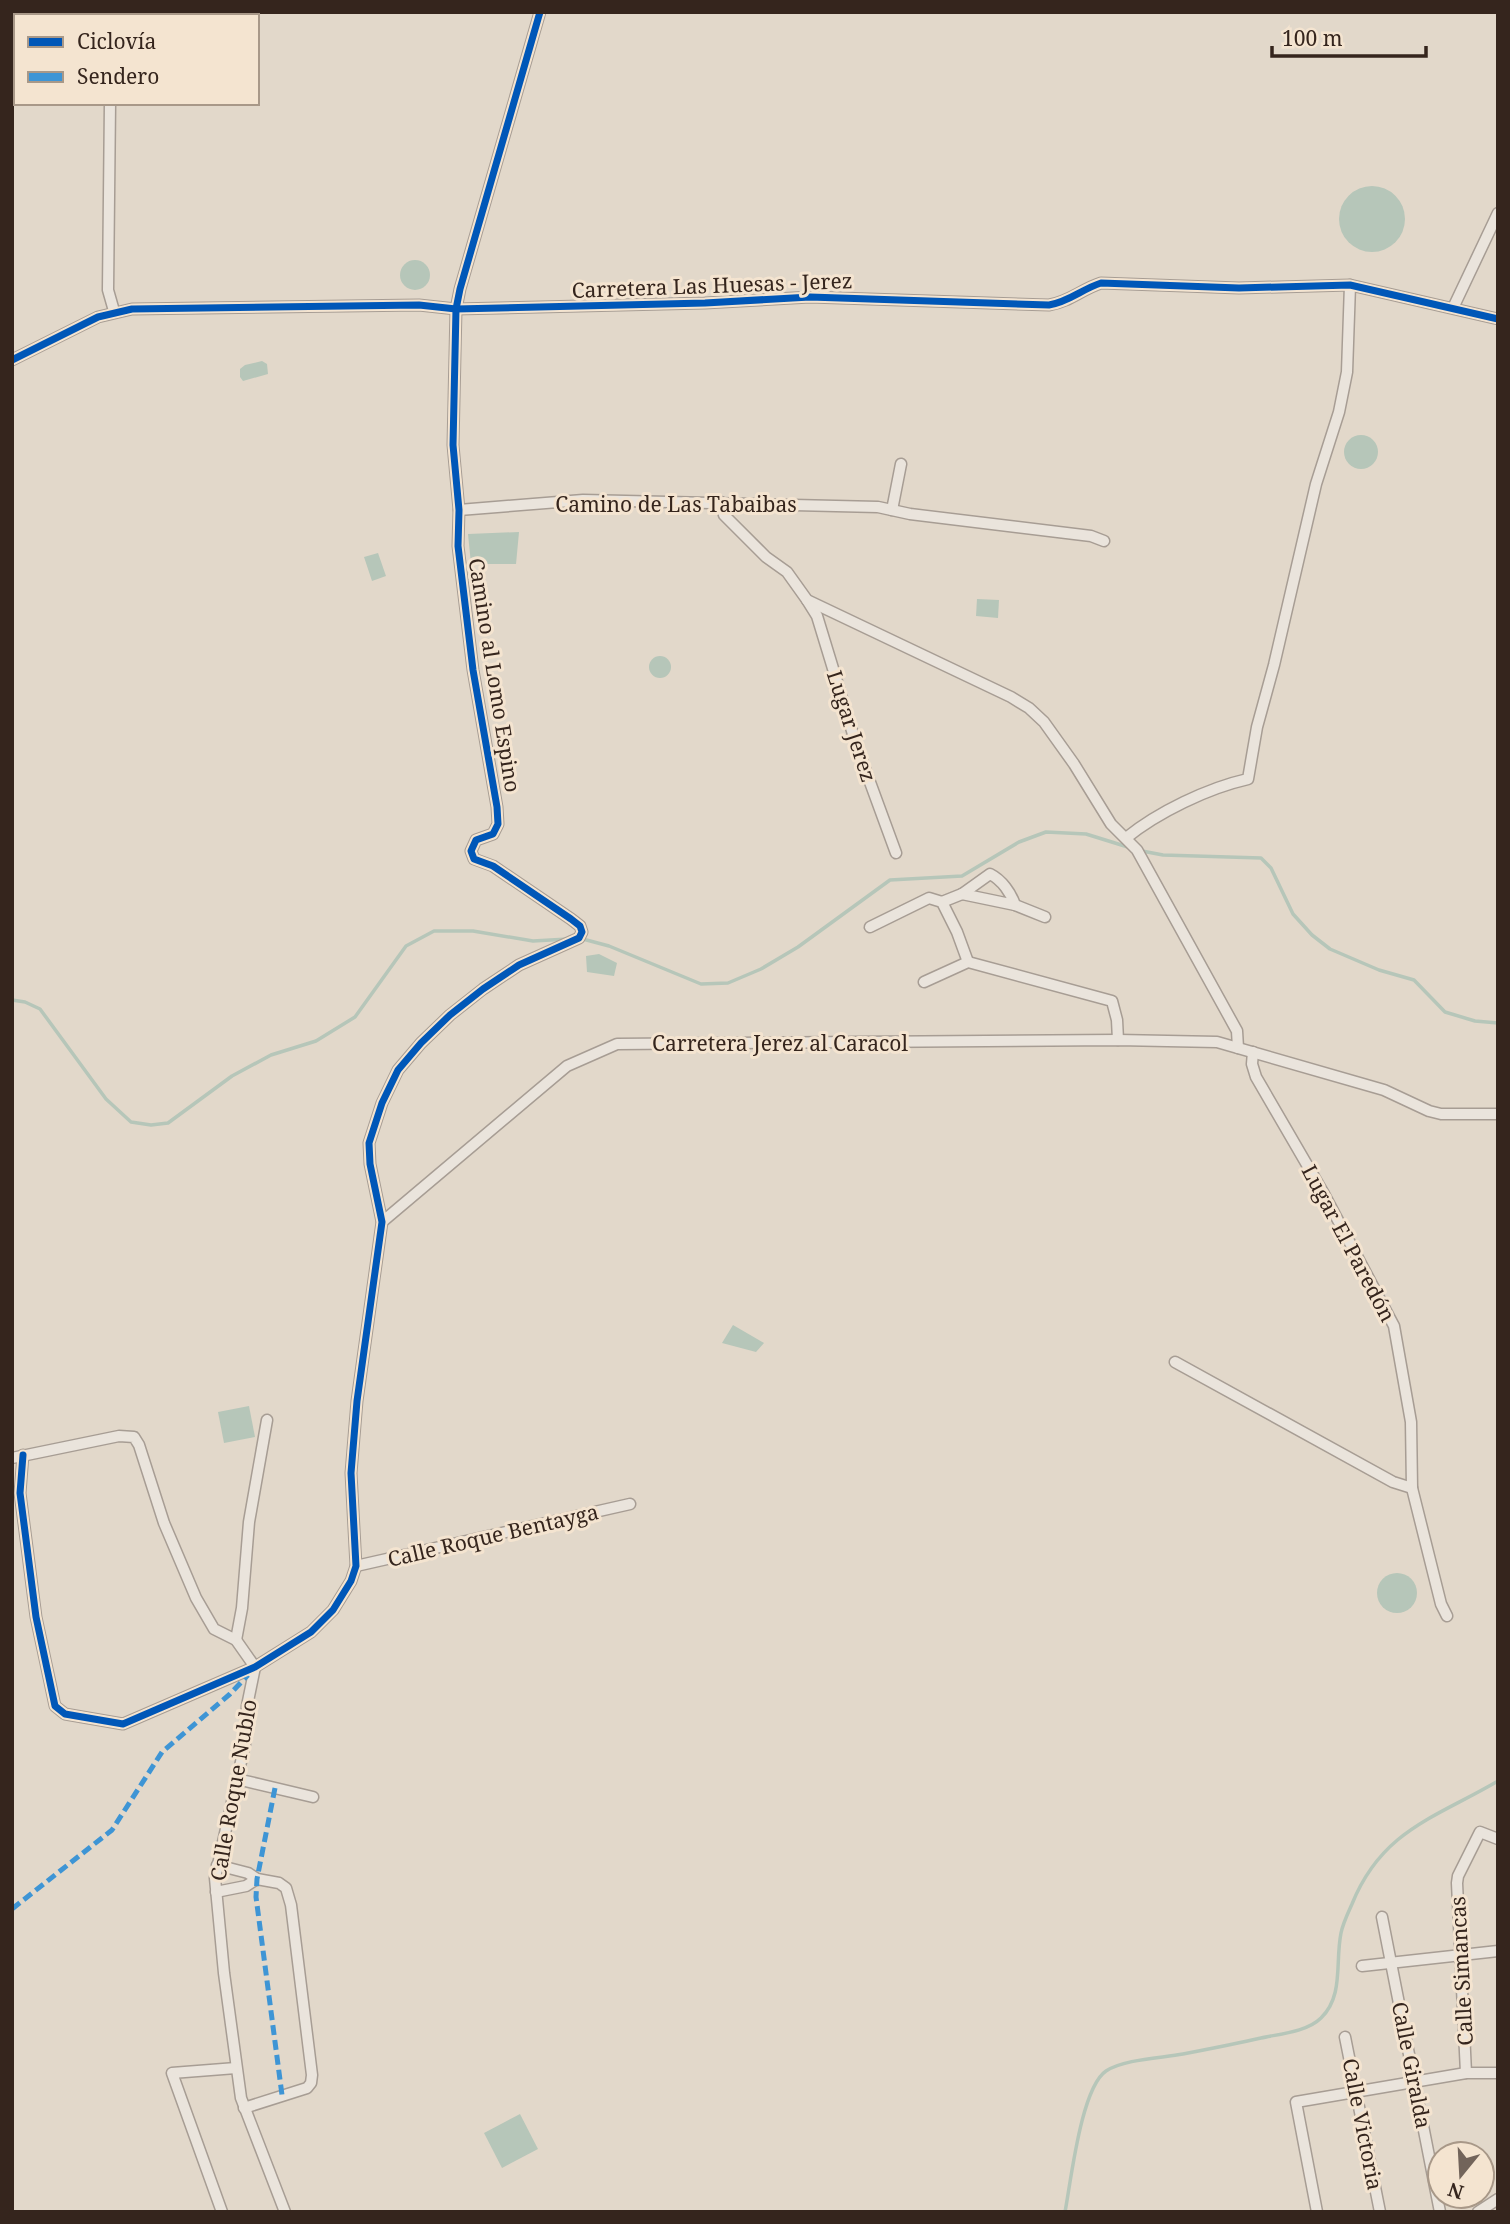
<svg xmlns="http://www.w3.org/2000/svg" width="1510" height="2224" viewBox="0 0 1510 2224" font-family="'Noto Serif',serif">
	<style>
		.farmland { fill: #e2d5bb }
		.water { fill: #b6c6b9 }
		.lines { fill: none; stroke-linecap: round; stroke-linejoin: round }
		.stream { stroke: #b6c6b9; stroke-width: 3.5 }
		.street-casing { stroke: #a79d94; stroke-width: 13 }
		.street { stroke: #eae4dc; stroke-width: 10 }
		.quiet { stroke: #3e95d5; stroke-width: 5; stroke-dasharray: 10 5; stroke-linecap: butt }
		.cycleway-casing { stroke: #f4e4d0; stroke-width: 11 }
		.cycleway { stroke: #0057b8; stroke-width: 7 }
		.labels { text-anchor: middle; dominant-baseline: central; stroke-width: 6; stroke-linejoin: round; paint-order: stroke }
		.street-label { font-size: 21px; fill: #35251d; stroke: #f4e4d0 }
	</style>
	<rect width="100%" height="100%" fill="#e2d8ca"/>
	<polygon class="farmland" points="12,12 108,12 108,16 16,16 16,83 12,82"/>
	<g class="water">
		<circle cx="1372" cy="219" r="33"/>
		<circle cx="415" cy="275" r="15"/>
		<polygon points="262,361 267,364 268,374 243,381 240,377 240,369 245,365"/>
		<circle cx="1361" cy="452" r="17"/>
		<polygon points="519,532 516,564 471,564 468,534"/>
		<polygon points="378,553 386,576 372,581 364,557"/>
		<polygon points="977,599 999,600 998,618 976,616"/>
		<circle cx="660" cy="667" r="11"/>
		<polygon points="599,954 617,963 614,976 587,972 586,956"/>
		<polygon points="733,1325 764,1343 756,1352 722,1343"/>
		<polygon points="249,1406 255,1437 224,1443 218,1412"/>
		<circle cx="1397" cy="1593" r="20"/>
		<polygon points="520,2114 538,2149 502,2168 484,2133"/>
	</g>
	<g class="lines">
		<g class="stream">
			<polyline points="1142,851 1163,855 1261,858 1271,868 1293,914 1312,935 1330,949 1379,970 1414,980 1445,1012 1475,1021 1498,1023"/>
			<polyline points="579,938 609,946 701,984 728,983 761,969 798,947 890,880 962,876 1019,842 1046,832 1086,834 1131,848"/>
			<polyline points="12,1000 25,1002 40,1009 106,1099 131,1122 151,1125 168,1123 232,1076 271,1055 316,1041 355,1017 406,946 434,931 473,931 533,941 568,939"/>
			<path d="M1065,2212C1071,2181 1081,2088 1106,2071C1124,2059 1162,2058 1183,2054C1209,2049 1235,2044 1261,2038C1279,2034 1307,2032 1321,2018C1344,1996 1335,1962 1341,1933C1343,1923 1348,1913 1352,1904C1382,1830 1435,1818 1498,1781"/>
		</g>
		<g class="street-casing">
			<g id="street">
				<polyline points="110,12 110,16"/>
				<polyline points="110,103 108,290 114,311"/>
				<polyline points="1453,308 1498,213"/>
				<path d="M12,360L98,317L132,309L419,305L456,309L705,303L810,297L1049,305C1069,302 1082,289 1101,283L1239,288L1350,285L1498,319"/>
				<polyline points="721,502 724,515 766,557 787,572 807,600 1011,697 1029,708 1044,722 1074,764 1111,824 1137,850 1237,1031 1238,1048"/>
				<polyline points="459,510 583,500 878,507 910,514 1091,536 1104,541"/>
				<polyline points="892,510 901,464"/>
				<polyline points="807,600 817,616 856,744 896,853"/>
				<path d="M1126,838C1158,812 1208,788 1248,779L1257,727L1274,665L1316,484L1339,412L1347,372L1350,285"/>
				<polyline points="962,894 1015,905 1045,917"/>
				<path d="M942,902L962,894L990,874C1002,880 1011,893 1015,905"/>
				<polyline points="870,927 929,898 942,902 957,932 968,962"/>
				<polyline points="924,982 968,962 1112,1001 1117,1020 1118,1040"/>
				<polyline points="1253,1052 1252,1064 1256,1077 1324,1194 1394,1326 1411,1422 1412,1488 1441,1604 1447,1616"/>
				<polyline points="382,1222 567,1066 617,1044 1118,1040 1217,1042 1384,1090 1429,1111 1441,1114 1498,1114"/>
				<polyline points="1175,1362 1393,1482 1412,1488"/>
				<polyline points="23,1455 20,1493 36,1617 55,1706 65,1714 123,1724 255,1667 311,1632 333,1610 351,1581 356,1566 351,1473 357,1401 382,1222 370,1164 369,1143 382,1103 398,1070 421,1043 450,1015 483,989 519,965 579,938 582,932 580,926 571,919 493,866 474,859 471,851 476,840 493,834 498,824 497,807 473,670 458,546 459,510 453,445 456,309 460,289 540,12"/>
				<polyline points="12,1458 119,1436 134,1437 139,1445 164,1523 196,1598 214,1629 236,1640 255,1667 247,1706 245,1744 215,1878 224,1973 241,2098 285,2212"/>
				<polyline points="356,1566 630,1504"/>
				<polyline points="236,1640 242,1608 249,1522 267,1420"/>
				<polyline points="237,1779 313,1797"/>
				<polyline points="217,1865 248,1873 257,1879 279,1883 286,1888 291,1905 312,2075 311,2083 307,2088 244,2108"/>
				<polyline points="216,1892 246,1886 257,1879"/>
				<polyline points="1382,1917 1440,2212"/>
				<polyline points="1362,1966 1498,1951"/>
				<polyline points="1345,2037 1380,2212"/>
				<polyline points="1466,2073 1457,1883 1458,1876 1480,1832 1498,1839"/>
				<polyline points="222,2212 172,2073 236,2068"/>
				<polyline points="1317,2212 1296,2102 1466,2073 1498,2073"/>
				<polyline points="1478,2212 1498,2199"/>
			</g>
		</g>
		<use href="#street" class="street"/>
		<g class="quiet">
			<polyline points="275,1788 257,1879 256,1897 282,2095"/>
			<polyline points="12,1909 112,1830 162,1752 230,1694 248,1675"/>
		</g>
		<g class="cycleway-casing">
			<g id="cycleway">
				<path d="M12,360L98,317L132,309L419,305L456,309L705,303L810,297L1049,305C1069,302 1082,289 1101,283L1239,288L1350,285L1498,319"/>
				<polyline points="23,1455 20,1493 36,1617 55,1706 65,1714 123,1724 255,1667 311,1632 333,1610 351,1581 356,1566 351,1473 357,1401 382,1222 370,1164 369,1143 382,1103 398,1070 421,1043 450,1015 483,989 519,965 579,938 582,932 580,926 571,919 493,866 474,859 471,851 476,840 493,834 498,824 497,807 473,670 458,546 459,510 453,445 456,309 460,289 540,12"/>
			</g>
		</g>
		<use href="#cycleway" class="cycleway"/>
	</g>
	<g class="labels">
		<g class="street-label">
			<text transform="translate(712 285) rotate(-2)">Carretera Las Huesas - Jerez</text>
			<text x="676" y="504">Camino de Las Tabaibas</text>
			<text transform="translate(495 675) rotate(81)">Camino al Lomo Espino</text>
			<text transform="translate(852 726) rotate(72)">Lugar Jerez</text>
			<text x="780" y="1043">Carretera Jerez al Caracol</text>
			<text transform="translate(1349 1243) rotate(62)">Lugar El Paredón</text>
			<text transform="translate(493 1535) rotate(-13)">Calle Roque Bentayga</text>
			<text transform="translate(233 1790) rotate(-80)">Calle Roque Nublo</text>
			<text transform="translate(1461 1971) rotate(-93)">Calle Simancas</text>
			<text transform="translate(1412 2065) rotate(79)">Calle Giralda</text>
			<text transform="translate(1363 2124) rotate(79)">Calle Victoria</text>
		</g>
	</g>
	<rect width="1510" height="2224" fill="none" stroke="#35251d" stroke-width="28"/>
	<rect x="14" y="14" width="245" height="91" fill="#f4e4d0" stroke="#a89888" stroke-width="2"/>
	<rect x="28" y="37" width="35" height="10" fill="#0057b8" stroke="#a89888" stroke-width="2"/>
	<text x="77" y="49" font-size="21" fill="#35251d">Ciclovía</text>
	<rect x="28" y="72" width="35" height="10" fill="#3e95d5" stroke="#a89888" stroke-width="2"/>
	<text x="77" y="84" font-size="21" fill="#35251d">Sendero</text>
	<g transform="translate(1461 2175) rotate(198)"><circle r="33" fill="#f4e4d0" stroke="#a89888" stroke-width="2"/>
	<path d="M0-5L12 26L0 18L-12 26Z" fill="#72645a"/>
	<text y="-10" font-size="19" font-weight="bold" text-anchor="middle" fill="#35251d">N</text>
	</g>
	<path d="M1272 46v10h154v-10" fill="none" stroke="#35251d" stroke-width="3.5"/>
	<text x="1282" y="46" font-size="21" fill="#35251d" stroke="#f4e4d0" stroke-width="5" paint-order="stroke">100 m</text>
</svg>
